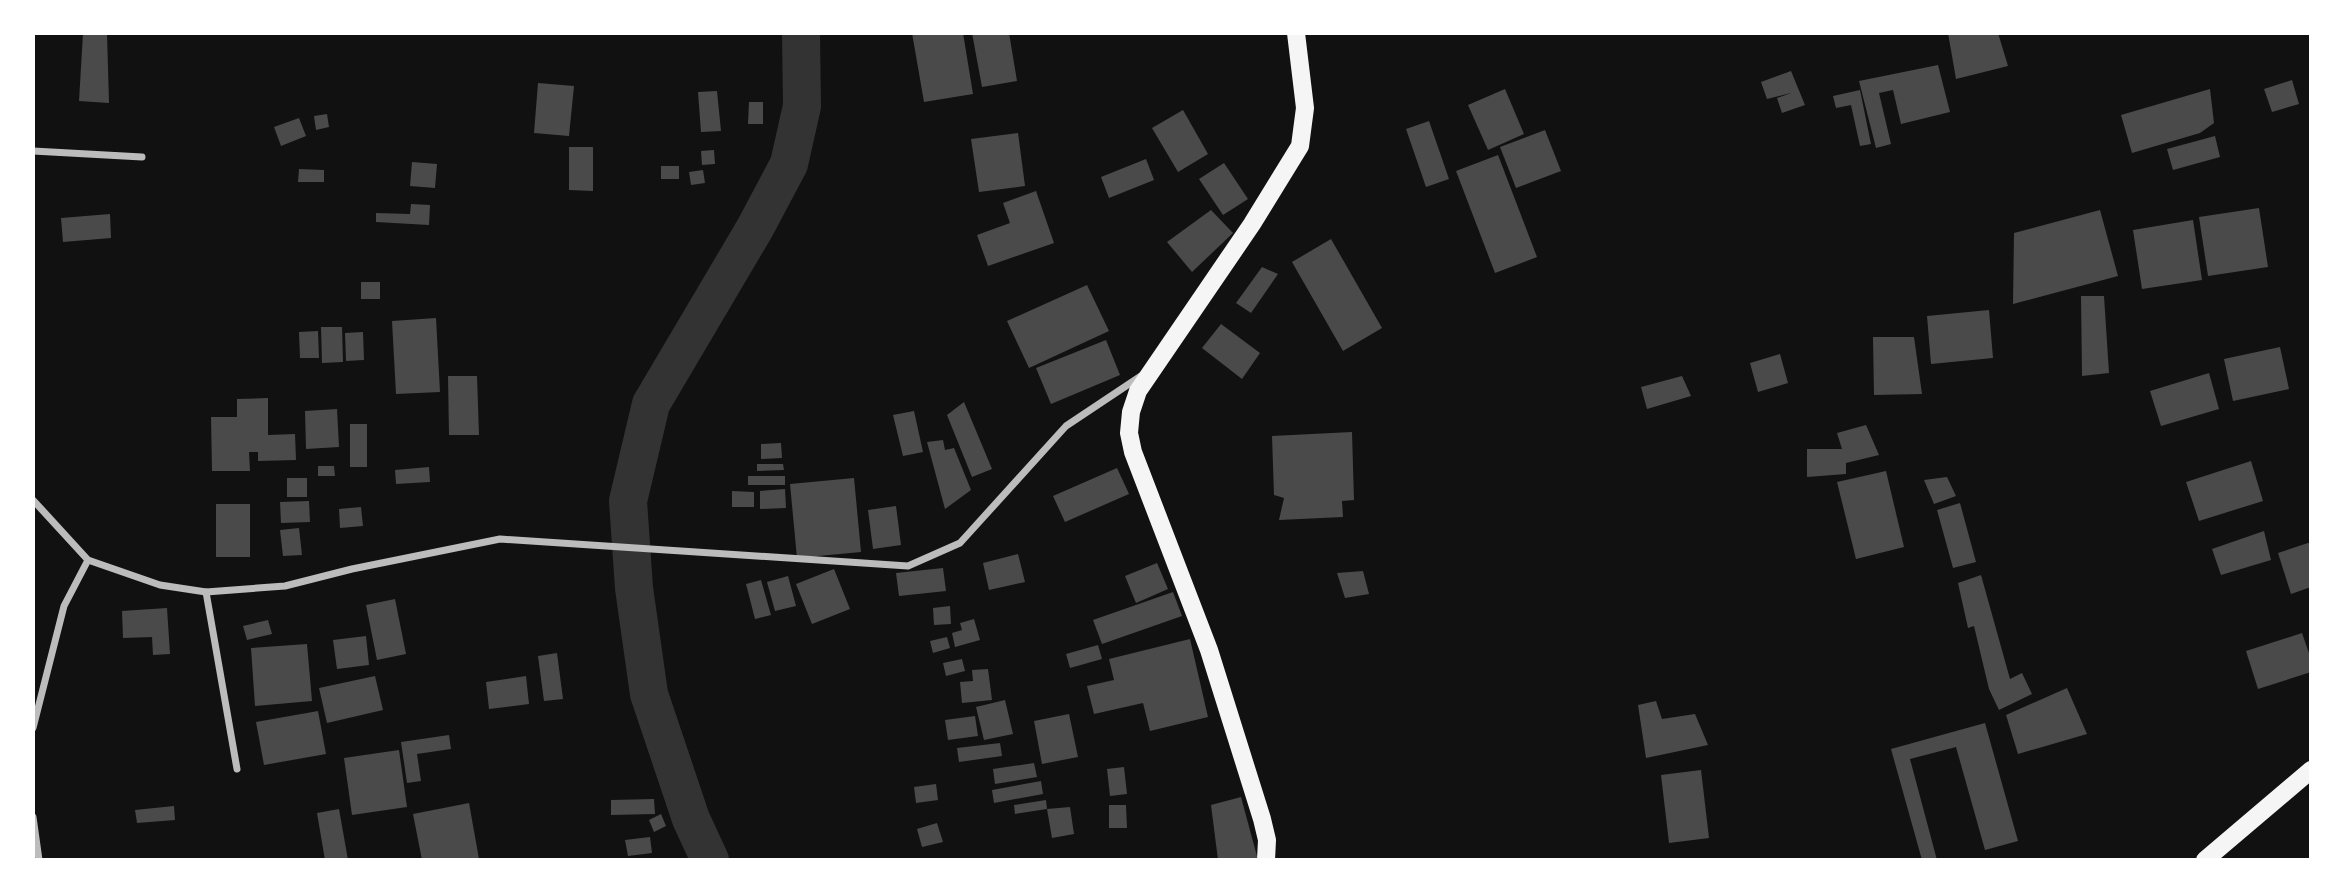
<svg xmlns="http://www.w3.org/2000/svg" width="2344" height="893" viewBox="0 0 2344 893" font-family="Lato,sans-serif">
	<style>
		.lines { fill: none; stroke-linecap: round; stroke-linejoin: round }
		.river { stroke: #333; stroke-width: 38 }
		.building { fill: #4a4a4a }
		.minor { stroke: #bcbcbc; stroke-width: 7 }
		.primary { stroke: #f5f5f5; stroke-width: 18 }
	</style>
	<rect width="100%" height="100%" fill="#111"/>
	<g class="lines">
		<polyline class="river" points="710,860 691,819 649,694 634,588 628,501 651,404 755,228 789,164 802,106 801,33"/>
	</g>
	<g class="building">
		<polygon points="83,33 107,33 109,103 79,101"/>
		<polygon points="912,33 963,33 973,94 924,102"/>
		<polygon points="972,33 1009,33 1017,81 982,87"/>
		<polygon points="1948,33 1998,33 2008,66 1956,79"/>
		<polygon points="1938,65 1950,112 1901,124 1893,90 1879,93 1891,144 1876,148 1859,81"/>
		<polygon points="1791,71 1805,105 1782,113 1777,98 1791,93 1767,99 1761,82"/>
		<polygon points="2292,80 2299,104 2272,112 2264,89"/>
		<polygon points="538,83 574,86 569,136 534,133"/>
		<polygon points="1505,89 1524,134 1488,150 1468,105"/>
		<polygon points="2210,89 2214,123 2200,133 2132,153 2121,115"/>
		<polygon points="1860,90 1871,144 1860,146 1851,105 1836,108 1833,96"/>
		<polygon points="717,91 721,131 701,132 698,92"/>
		<polygon points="749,102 763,102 763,124 748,124"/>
		<polygon points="1183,110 1208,154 1178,172 1152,128"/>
		<polygon points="327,114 329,127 316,130 314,116"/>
		<polygon points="299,118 306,136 281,146 274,127"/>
		<polygon points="1429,121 1449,179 1426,187 1406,129"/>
		<polygon points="1545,130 1561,171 1516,188 1500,147"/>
		<polygon points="1018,133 1025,186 979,192 971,139"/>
		<polygon points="2215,136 2220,157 2173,170 2167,149"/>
		<polygon points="569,147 593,147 593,191 569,190"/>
		<polygon points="714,150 715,164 702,165 701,151"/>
		<polygon points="1498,155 1537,257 1495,273 1456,171"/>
		<polygon points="1146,159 1154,180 1109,198 1101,177"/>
		<polygon points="412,162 437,164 435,188 410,186"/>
		<polygon points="1224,163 1248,199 1223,215 1199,179"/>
		<rect x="661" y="166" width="18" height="13"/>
		<polygon points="299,169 324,170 324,182 298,182"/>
		<polygon points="703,170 705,183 691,185 689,172"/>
		<polygon points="1036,191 1054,243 988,266 977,235 1010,223 1003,203"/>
		<polygon points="411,204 430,205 429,225 376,222 376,213 410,214"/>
		<polygon points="2259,208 2268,267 2208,276 2199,217"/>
		<polygon points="1211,210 1233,233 1192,272 1167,242"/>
		<polygon points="2100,210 2118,276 2013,304 2014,233"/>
		<polygon points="110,214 111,238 63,242 61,218"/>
		<polygon points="2193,220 2202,280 2142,289 2133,230"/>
		<polygon points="1331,239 1382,328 1343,351 1292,262"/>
		<polygon points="1262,267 1278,274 1251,313 1236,303"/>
		<rect x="361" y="282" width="19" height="17"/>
		<polygon points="1087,285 1109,331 1029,368 1007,321"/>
		<polygon points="2081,296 2104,296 2109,373 2082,376"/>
		<polygon points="1989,310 1993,358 1931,364 1927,316"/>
		<polygon points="436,318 440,392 396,394 392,321"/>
		<polygon points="1221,324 1260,353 1242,379 1202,348"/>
		<polygon points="321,327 342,327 343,362 322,363"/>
		<polygon points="318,331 319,358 300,358 299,332"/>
		<polygon points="363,332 364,360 346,361 345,333"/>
		<polygon points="1873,337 1914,337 1922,394 1874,395"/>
		<polygon points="1106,340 1120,375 1051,404 1036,368"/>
		<polygon points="2280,347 2289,389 2233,401 2224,359"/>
		<polygon points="1780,354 1788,383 1758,392 1750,363"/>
		<polygon points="2209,373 2219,409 2161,426 2150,391"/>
		<polygon points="448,376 477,376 479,435 449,435"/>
		<polygon points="1682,376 1691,396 1647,409 1641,387"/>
		<polygon points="268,398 268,435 295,434 296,460 258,461 258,452 249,452 250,471 212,471 211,417 237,417 237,399"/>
		<polygon points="964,402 992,469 972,477 947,415"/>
		<polygon points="337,409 339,447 306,449 305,411"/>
		<polygon points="914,411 923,452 903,456 893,415"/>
		<rect x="350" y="424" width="17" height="43"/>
		<polygon points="1866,425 1879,455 1846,463 1846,474 1807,477 1807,449 1842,449 1837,433"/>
		<polygon points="1352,432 1354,500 1342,501 1343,517 1279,520 1284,498 1274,495 1272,436"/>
		<polygon points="943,440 945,450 954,448 971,490 945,509 927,442"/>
		<polygon points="781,443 782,458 761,459 761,444"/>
		<polygon points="2251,461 2263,501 2199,521 2186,482"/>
		<polygon points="757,464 783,464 784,470 757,471"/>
		<polygon points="318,466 334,466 335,476 318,476"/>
		<polygon points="429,467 430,482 396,484 395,470"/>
		<polygon points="1117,468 1129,494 1065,522 1053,496"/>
		<polygon points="1886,471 1904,547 1856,559 1837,482"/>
		<rect x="748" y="476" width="37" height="9"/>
		<polygon points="1947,477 1956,496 1934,504 1924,480"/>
		<rect x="287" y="478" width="20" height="19"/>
		<polygon points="854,478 861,552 797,558 790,484"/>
		<polygon points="785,489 786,508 760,509 760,491"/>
		<polygon points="732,491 754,492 754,507 732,507"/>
		<polygon points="309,501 310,522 281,523 280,502"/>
		<polygon points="1960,503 1976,562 1953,568 1937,510"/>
		<rect x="216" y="504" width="34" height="53"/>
		<polygon points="896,506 901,545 873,549 868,510"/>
		<polygon points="361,507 363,526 340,528 339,509"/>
		<polygon points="299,528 302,555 283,556 280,530"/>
		<polygon points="2264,531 2271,560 2221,575 2212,549"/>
		<polygon points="2311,542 2311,587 2291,594 2278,553"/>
		<polygon points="1018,554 1025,582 989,590 983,563"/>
		<polygon points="1157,563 1168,589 1136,603 1125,576"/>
		<polygon points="943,568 946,591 899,596 896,573"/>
		<polygon points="834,569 850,609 812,624 796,584"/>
		<polygon points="1363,571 1369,594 1345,598 1337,573"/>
		<polygon points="1981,575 2010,679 2022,673 2032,694 1999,710 1989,689 1974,626 1968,628 1958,583"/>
		<polygon points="788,576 796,606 775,611 767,582"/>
		<polygon points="761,580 771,615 755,619 746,584"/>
		<polygon points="1173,592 1182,616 1102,644 1093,620"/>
		<polygon points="395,599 406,654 377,660 366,605"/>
		<polygon points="950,606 951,624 934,625 933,608"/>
		<polygon points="167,608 170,654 153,655 152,637 123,638 122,611"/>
		<polygon points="974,619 980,640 955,647 952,633 962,630 960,623"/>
		<polygon points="268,620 272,634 247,640 243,626"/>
		<polygon points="2302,633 2311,659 2311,672 2258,689 2246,651"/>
		<polygon points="366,636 369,665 337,669 333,640"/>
		<polygon points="947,637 950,648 933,653 930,641"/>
		<polygon points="1190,639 1208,717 1150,731 1143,703 1094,714 1087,686 1114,680 1109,659"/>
		<polygon points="307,644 312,701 255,706 251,648"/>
		<polygon points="1098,645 1102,659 1070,668 1066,654"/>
		<polygon points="557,653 563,699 544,701 538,656"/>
		<polygon points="962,659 965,671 946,676 943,663"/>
		<polygon points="988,669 992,700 962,703 960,682 973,681 972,670"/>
		<polygon points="375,676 383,710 327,723 319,688"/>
		<polygon points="526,676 529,704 489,709 486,682"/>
		<polygon points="2067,688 2087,734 2018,754 2006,715"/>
		<polygon points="1005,700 1013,734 984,740 976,707"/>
		<polygon points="1656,701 1662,719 1695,714 1708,745 1646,758 1638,705"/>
		<polygon points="318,711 326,754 264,765 256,722"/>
		<polygon points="1069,714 1078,757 1042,764 1034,721"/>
		<polygon points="975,716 978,736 948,740 945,720"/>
		<polygon points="1985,723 2018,841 1985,850 1956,747 1910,759 1937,860 1922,860 1891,749"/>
		<polygon points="449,735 451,749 417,754 421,781 407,783 401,742"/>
		<polygon points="1000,743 1002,756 959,762 957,748"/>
		<polygon points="399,750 407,807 352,815 344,758"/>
		<polygon points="1034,763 1037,777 995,784 993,769"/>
		<polygon points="1124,767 1127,794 1110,796 1107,769"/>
		<polygon points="1701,770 1709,838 1669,843 1661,775"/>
		<polygon points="1041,781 1043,794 994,803 992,790"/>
		<polygon points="936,784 938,800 916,803 914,787"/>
		<polygon points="1241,797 1258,860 1218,860 1211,805"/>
		<polygon points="654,799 655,814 611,815 611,800"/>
		<polygon points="1046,800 1047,809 1015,814 1014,805"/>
		<polygon points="469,803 479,859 422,860 413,814"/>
		<polygon points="1109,805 1126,805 1127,828 1109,828"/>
		<polygon points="174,806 175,820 137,823 135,810"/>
		<polygon points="1070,807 1074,834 1052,838 1047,809"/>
		<polygon points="339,809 348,860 325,860 317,813"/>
		<polygon points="661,814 666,826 654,832 649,820"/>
		<polygon points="937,823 943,842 922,847 917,829"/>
		<polygon points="650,837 652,853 628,856 625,840"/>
	</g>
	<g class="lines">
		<g class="minor">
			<polyline points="33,151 142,157"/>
			<polyline points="33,500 88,560 160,585 206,592 285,586 352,569 500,539 908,566 960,543 1066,426 1141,376"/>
			<polyline points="206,592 237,769"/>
			<polyline points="33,728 64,606 88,560"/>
			<polyline points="33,817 39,860"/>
		</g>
		<g class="primary">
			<polyline points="1266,860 1267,840 1262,819 1209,650 1133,452 1129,433 1131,412 1138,391 1252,224 1300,146 1305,108 1296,33"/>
			<polyline points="2205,860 2311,770"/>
		</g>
	</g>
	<rect width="2344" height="893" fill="none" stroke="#ffffff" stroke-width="70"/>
</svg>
